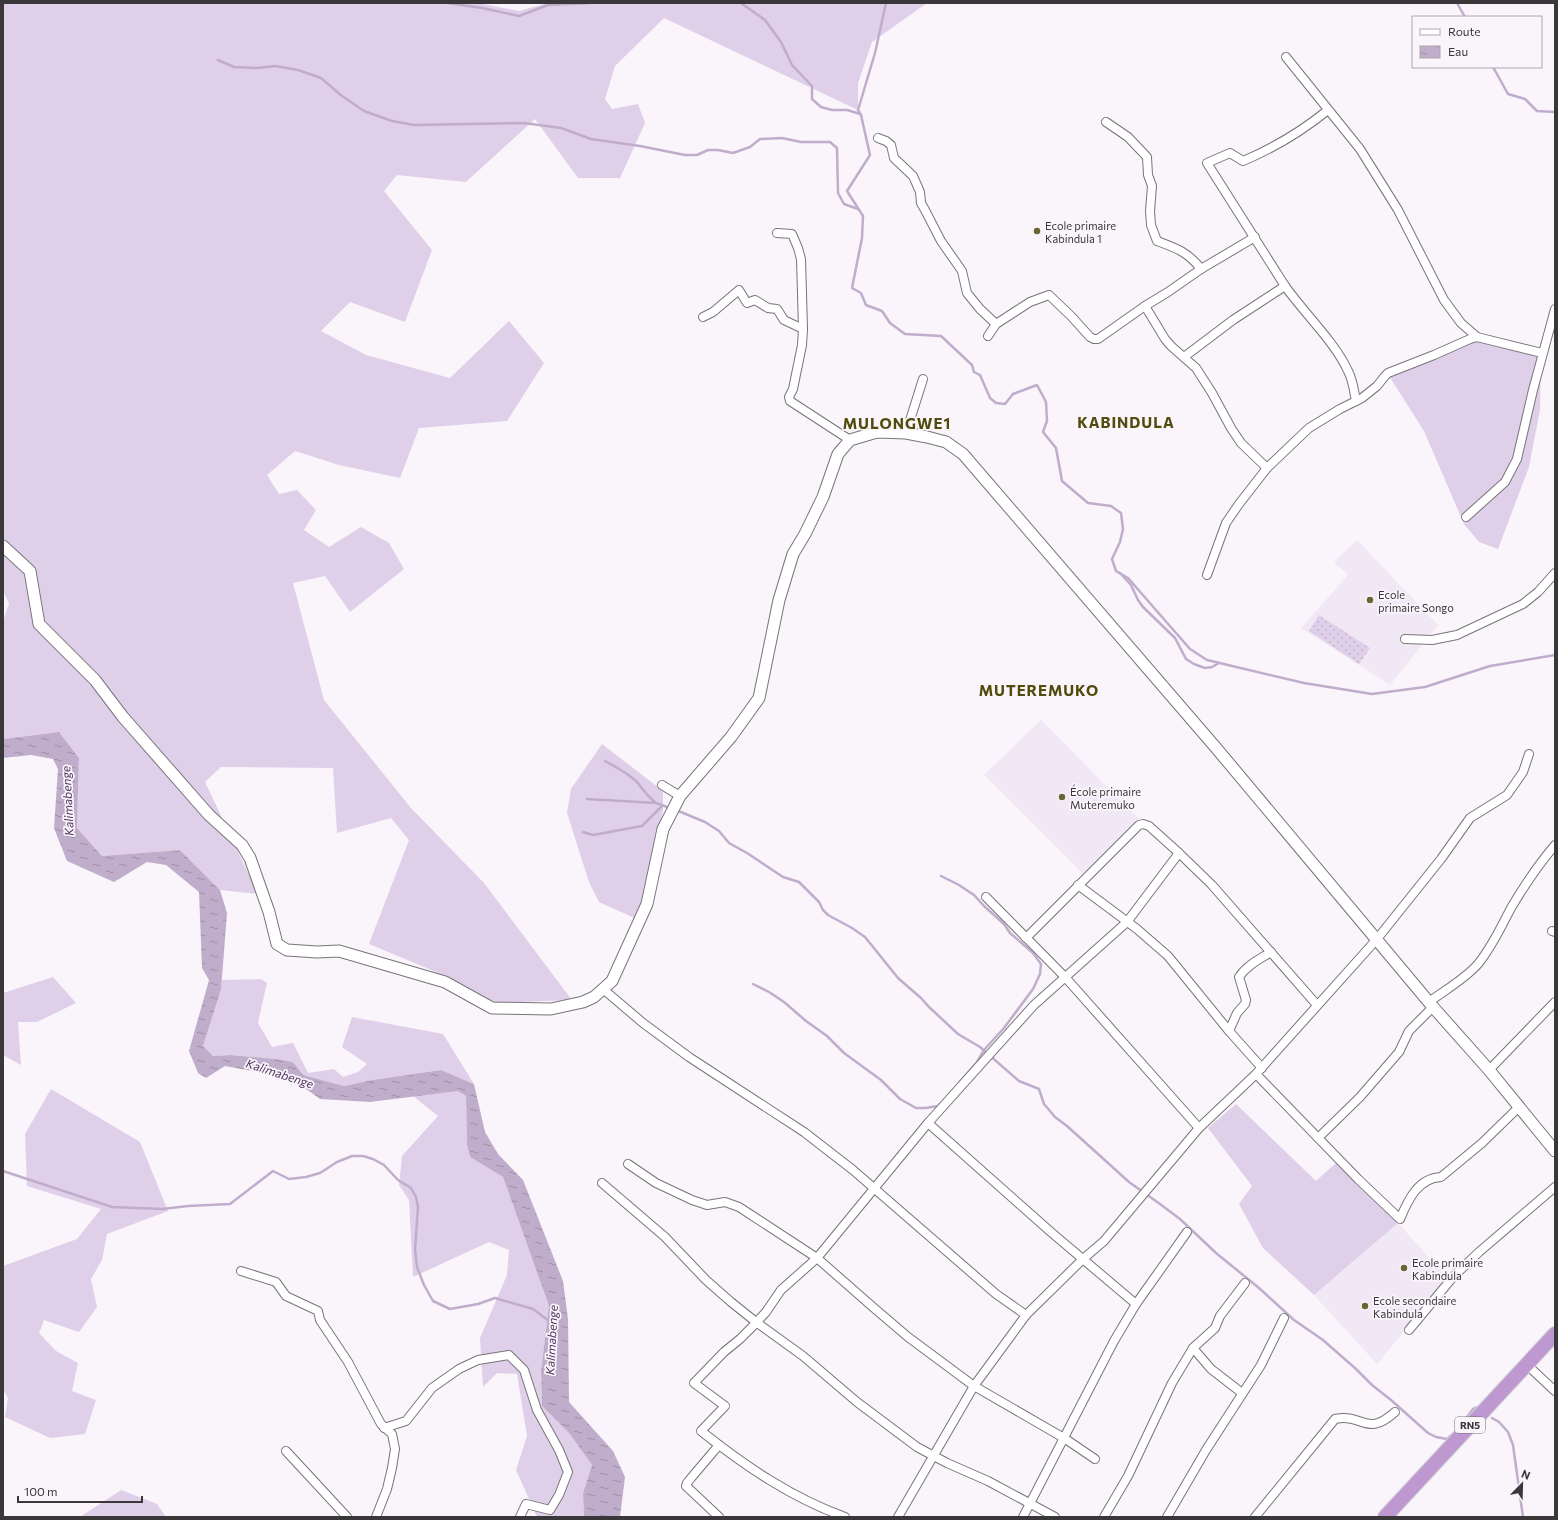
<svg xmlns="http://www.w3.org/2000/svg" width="1558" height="1520" viewBox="0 0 1558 1520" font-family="Commissioner,sans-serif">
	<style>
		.built { fill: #f1e8f5 }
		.grass { fill: #e0cfe9 }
		.garden { fill: url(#garden-dots) }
		.water { fill: url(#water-ripples) }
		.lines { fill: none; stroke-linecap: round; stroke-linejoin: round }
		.stream { stroke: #c0adcb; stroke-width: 2.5 }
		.minor-casing { stroke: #78747a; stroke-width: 10 }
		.tertiary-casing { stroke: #78747a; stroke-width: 13 }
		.trunk-casing { stroke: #d3d3d4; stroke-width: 16 }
		.minor { stroke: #fff; stroke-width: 8 }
		.tertiary { stroke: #fff; stroke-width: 11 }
		.trunk { stroke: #be98d0; stroke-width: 14 }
		.poi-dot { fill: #6a6532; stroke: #f9f5fb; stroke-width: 1.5 }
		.labels { text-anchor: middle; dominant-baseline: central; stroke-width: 3.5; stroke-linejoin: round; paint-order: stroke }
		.shield { fill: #f9f5fb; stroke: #737074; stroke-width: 1 }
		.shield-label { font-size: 10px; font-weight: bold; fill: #39373a }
		.poi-label { font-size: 11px; fill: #39373a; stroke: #f9f5fb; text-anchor: start }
		.water-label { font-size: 12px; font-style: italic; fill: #4f335c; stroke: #f9f5fb }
		.district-label { font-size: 15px; font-weight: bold; letter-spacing: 1px; fill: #524c0c; stroke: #f9f5fb }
	</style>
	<defs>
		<pattern id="garden-dots" width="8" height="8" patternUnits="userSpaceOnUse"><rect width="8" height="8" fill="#e0cfe9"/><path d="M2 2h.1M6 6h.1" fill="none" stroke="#c1b2c9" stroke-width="1.8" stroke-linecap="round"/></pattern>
		<pattern id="water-ripples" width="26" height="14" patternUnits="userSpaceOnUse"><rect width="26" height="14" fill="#c0adcb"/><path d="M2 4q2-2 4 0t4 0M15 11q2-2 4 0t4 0" fill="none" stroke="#9d8ea6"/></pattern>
	</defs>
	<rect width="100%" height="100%" fill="#f9f5fb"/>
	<g class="built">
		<polygon points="1357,540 1438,625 1390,685 1301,628 1348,575 1334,562"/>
		<polygon points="1041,720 1139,819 1083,874 984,775"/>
		<polygon points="1398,1223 1448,1279 1377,1364 1314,1295"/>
	</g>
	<g class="grass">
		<polygon points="3,3 478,3 519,11 548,3 927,3 872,42 858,83 858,110 664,18 615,66 605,99 612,109 638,104 645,123 620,178 578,178 535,119 466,182 397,175 384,191 432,250 405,322 350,302 321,331 366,355 450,378 509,321 544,363 507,421 419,428 400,478 339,465 295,451 267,475 279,494 297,490 316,510 304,530 329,547 361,527 389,543 404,569 350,612 325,576 293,583 324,700 411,808 484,883 572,1000 497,1003 429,969 369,944 409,840 391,818 337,833 333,768 221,767 205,782 258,894 220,890 180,850 102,856 77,828 79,758 59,732 3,739 3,622 9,603 3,591"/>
		<polygon points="1475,340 1541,354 1540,410 1529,467 1498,549 1479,542 1464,524 1424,431 1389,376"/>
		<polygon points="602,744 663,791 663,810 641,921 599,902 589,882 567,813 571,789"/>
		<polygon points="53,977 76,1003 37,1022 18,1022 21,1065 3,1055 3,993"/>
		<polygon points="261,979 267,983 258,1023 272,1047 293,1043 308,1073 334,1069 343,1077 358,1072 367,1064 342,1047 352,1017 443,1034 474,1084 441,1070 372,1080 344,1086 303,1075 293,1062 277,1059 230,1055 213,1056 203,1046 221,990 222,980"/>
		<polygon points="51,1089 140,1142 168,1211 107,1234 102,1260 91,1279 97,1307 79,1332 44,1320 39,1333 56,1351 78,1363 72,1391 96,1400 85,1434 50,1438 5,1417 8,1398 3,1389 3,1266 77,1239 101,1209 27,1186 25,1134"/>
		<polygon points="458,1091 466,1096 467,1145 470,1157 503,1177 549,1306 541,1371 542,1406 569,1433 592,1465 583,1493 584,1517 537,1517 516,1470 527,1436 517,1374 497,1373 483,1387 480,1338 507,1275 509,1250 489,1242 413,1277 409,1200 399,1185 402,1156 438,1116 413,1096"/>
		<polygon points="1236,1104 1316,1181 1337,1162 1398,1223 1314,1295 1263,1248 1239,1204 1252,1186 1208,1128"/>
		<polygon points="121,1490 157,1504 166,1517 80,1517"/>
	</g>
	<polygon class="garden" points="1319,615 1370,648 1359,664 1309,631"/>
	<polygon class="water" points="59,732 79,758 77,828 102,856 180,850 220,890 227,913 221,990 203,1046 213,1056 230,1055 277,1059 293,1062 303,1075 344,1086 372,1080 441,1070 474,1084 485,1132 498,1154 523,1180 563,1281 568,1319 569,1402 613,1451 625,1477 620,1517 584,1517 583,1493 592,1465 569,1433 542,1406 541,1371 549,1306 503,1177 470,1157 467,1145 466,1096 458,1091 370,1102 320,1099 291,1078 225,1066 206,1078 198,1073 189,1051 209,980 202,968 199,892 166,865 147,862 114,882 67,861 54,828 58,769 53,759 31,755 3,758 3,739"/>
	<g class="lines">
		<g class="stream">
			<polyline points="448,3 482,8 519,16 548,5 590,3"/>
			<polyline points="741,3 765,20 781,42 792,65 812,86 812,99 821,107 832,110 847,110 860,114"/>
			<polyline points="886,3 875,53 858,110 861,115 870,155 847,191 863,216 862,238 852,288 861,293 866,305 882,311 890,323 905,334 941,336 972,365 974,372 980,375 990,398 996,403 1005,404 1013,394 1037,385 1046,402 1047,421 1043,432 1056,448 1062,481 1088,503 1111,506 1121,513 1123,529 1120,542 1112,559 1116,571 1128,578 1190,649 1207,660 1304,683 1372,694 1425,687 1490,666 1555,655"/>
			<polyline points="1457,3 1465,17"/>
			<polyline points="218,60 234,67 257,68 275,66 298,70 321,78 342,96 364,111 392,121 414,125 524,123 561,128 591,139 640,146 685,155 697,155 708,150 718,150 733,153 750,147 760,139 782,138 801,142 830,142 837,148 838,193 844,204 858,209"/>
			<polyline points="1493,67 1508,94 1525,99 1537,111 1555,112"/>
			<polyline points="1120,573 1131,585 1138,600 1143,607 1175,638 1186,659 1194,664 1205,668 1212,667 1219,663"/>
			<path d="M605,761C616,767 628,773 637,782C643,790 648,797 656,803"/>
			<polyline points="587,799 656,803 670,808"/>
			<polyline points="676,810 705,822 719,831 729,843 747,853 783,877 799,882 819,902 823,910 828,915 852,928 865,937 898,978 921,998 929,1007 958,1034 980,1047 1019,1081 1039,1089 1044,1104 1055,1117 1067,1126 1129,1182 1160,1204 1180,1219 1216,1253 1259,1288 1294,1320 1323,1340 1356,1369 1372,1385 1391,1400 1428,1433 1436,1437 1447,1439 1455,1432"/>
			<polyline points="583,832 593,835 642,826 662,806"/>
			<polyline points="941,876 959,885 974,895 984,906 1004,924 1010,933 1033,953 1041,964 1040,974 1033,989 1004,1028 984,1050 977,1062 957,1085"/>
			<polyline points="753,984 769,992 784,1002 806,1021 827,1036 844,1053 881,1080 900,1099 916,1108 926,1108 938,1106 940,1104"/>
			<polyline points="3,1171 112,1207 162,1209 188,1206 230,1204 273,1171 289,1179 306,1177 320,1173 337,1162 352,1156 363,1156 373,1159 384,1165 398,1180 411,1188 416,1197 418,1207 415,1250 417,1267 424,1285 433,1301 450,1309 478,1304 495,1298 533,1309 549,1321"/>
			<polyline points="1492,1418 1499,1422 1508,1432 1513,1445 1523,1517"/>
			<polyline points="1462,1424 1473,1409 1478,1407"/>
		</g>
		<g class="minor-casing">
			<g id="minor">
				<polyline points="1286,57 1360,149 1398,210 1444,300 1461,323 1477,337"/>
				<path d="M1328,110C1302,131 1274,148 1243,161L1230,153L1207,163L1285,286C1304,313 1335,342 1348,371C1353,380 1354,391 1356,401"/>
				<path d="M1106,122L1128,137L1147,157L1148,175L1152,186L1150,211L1151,225L1157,241C1176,248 1188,252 1201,269"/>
				<polyline points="878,138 886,141 891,145 894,158 913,176 920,192 921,203 925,210 941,241 962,271 967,293 980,309 996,324"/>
				<polyline points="777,233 792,234 798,248 801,259 803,329 802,345 793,389 789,397 790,401 850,440"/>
				<polyline points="1145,306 1165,339 1171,346 1196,368 1212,393 1231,428 1241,443 1267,468"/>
				<polyline points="703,317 713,312 739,290 747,303 755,300 768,308 777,309 784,320 803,329"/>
				<polyline points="988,336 996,324 1030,302 1049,295 1071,316 1090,337 1094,339 1098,339 1145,306 1168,292 1201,269 1255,237"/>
				<polyline points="1184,357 1233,320 1285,286"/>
				<polyline points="906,433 923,379"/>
				<polyline points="1466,517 1505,482 1517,459 1533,390 1555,309"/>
				<polyline points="1207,575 1226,523 1239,504 1267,468 1309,428 1340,409 1362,398 1377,386 1385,376 1388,373 1434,355 1470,339 1477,337 1542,353"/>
				<polyline points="1405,639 1432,640 1457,635 1523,604 1538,592 1555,573"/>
				<polyline points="662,785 680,796"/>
				<polyline points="1078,885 1137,929 1168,956 1229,1031 1262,1068"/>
				<polyline points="986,897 1065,977 1199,1128"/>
				<polyline points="1552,931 1555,932"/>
				<polyline points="1026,938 1139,825 1143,824 1149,826 1179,853 1212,885 1317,1005"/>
				<polyline points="603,989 643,1023 689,1057 804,1132 853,1170 996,1294 1026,1315"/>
				<path d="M1429,1002C1445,990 1465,979 1478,964C1492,947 1501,927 1511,908C1524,886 1538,865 1555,845"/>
				<path d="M1229,1031L1237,1013L1245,1004L1246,1000L1239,977C1247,965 1260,959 1271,952"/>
				<polyline points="1489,1070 1555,1002"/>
				<path d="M1256,1074L1358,1179L1400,1219C1408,1200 1418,1178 1441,1177L1482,1143L1519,1107"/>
				<polyline points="928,1123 1052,1233 1136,1304"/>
				<polyline points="1318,1138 1360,1097 1399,1052 1409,1031 1433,1007"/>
				<polyline points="628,1164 656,1183 692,1200 707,1205 725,1202 739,1207 817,1258 874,1308 908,1337 974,1386 1064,1438 1095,1459"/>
				<polyline points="602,1183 665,1237 706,1280 731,1302 756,1322 803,1356 857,1402 917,1447 947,1463 988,1481 1055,1517"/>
				<polyline points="241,1271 276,1282 286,1296 318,1311 320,1320 348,1362 381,1424 392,1434 395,1449 392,1468 387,1489 376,1517"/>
				<polyline points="1409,1330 1453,1277 1479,1252 1555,1187"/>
				<polyline points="1193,1348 1211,1369 1242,1393"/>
				<polyline points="1526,1364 1555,1391"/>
				<polyline points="384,1428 406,1421 432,1388 459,1369 478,1360 509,1355 524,1370 537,1410 559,1450 568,1472 559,1495 550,1510 526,1504 520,1517"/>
				<polyline points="719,1445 691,1478 687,1483 686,1486 719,1517"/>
				<polyline points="286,1451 347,1517"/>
				<path d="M845,1517C792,1498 745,1466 701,1431L725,1406L694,1383L724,1352L740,1339L755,1324L766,1312L781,1290L817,1258L928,1123L1034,1005L1127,922L1179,853"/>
				<polyline points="898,1517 974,1386 1026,1315 1083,1259 1104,1241 1199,1128 1256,1074 1377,939 1441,859 1470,818 1507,795 1523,772 1529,754"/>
				<polyline points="1023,1517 1114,1341 1136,1304 1187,1232"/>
				<polyline points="1104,1517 1128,1476 1172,1383 1193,1348 1215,1328 1220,1316 1245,1283"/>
				<polyline points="1167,1517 1206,1450 1261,1365 1284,1318"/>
				<path d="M1255,1517L1335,1419C1364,1413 1366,1438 1395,1412"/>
			</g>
		</g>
		<g class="tertiary-casing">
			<polyline id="tertiary" points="3,546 30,571 39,624 95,680 123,717 209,815 242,845 250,858 269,912 277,944 287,950 317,952 339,951 445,982 492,1008 551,1009 583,1002 594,997 612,981 647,904 663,829 680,796 731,737 759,698 779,600 793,554 805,534 823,497 838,454 850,440 877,432 906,433 927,437 946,442 963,454 1217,749 1433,1007 1489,1070 1555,1151"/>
		</g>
		<g class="trunk-casing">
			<polyline id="trunk" points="1385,1517 1555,1334"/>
		</g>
		<use href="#minor" class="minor"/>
		<use href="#tertiary" class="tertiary"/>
		<use href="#trunk" class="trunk"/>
	</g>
	<g class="poi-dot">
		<circle cx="1037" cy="231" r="4"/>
		<circle cx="1370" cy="600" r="4"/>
		<circle cx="1062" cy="797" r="4"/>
		<circle cx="1404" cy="1268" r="4"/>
		<circle cx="1365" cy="1306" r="4"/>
	</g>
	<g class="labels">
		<rect class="shield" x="1455" y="1417" width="30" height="16" rx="3"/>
		<g class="shield-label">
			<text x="1470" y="1425">RN5</text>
		</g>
		<g class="poi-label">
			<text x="1045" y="225">Ecole primaire<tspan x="1045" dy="13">Kabindula 1</tspan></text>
			<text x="1378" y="594">Ecole<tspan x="1378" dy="13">primaire Songo</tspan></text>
			<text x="1070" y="791">École primaire<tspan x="1070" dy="13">Muteremuko</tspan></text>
			<text x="1412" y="1262">Ecole primaire<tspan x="1412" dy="13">Kabindula</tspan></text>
			<text x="1373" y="1300">Ecole secondaire<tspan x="1373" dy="13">Kabindula</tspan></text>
		</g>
		<g class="water-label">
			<text transform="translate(67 801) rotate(-93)">Kalimabenge</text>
			<text transform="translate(280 1073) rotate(18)">Kalimabenge</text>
			<text transform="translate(551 1340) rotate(-87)">Kalimabenge</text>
		</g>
		<g class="district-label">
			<text x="1126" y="422">KABINDULA</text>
			<text x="897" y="423">MULONGWE1</text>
			<text x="1039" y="690">MUTEREMUKO</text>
		</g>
	</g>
	<rect width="1558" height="1520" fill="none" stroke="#39373a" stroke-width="8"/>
	<rect x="1412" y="16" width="130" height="52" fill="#f9f5fb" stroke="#aca9ae"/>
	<rect x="1420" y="29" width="20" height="6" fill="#ffffff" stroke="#aca9ae"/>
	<text x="1448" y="36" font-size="12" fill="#39373a">Route</text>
	<rect x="1420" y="46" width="20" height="12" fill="url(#water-ripples)" stroke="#aca9ae"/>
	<text x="1448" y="56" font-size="12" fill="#39373a">Eau</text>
	<g transform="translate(1522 1484) rotate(23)" stroke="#f9f5fb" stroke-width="3" paint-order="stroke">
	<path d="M0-3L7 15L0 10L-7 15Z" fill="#39373a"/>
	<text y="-6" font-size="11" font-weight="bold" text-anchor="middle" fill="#39373a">N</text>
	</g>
	<path d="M18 1496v6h124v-6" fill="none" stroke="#39373a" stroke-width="2"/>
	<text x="24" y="1496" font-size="12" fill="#39373a" stroke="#f9f5fb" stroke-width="3" paint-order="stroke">100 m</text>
</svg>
